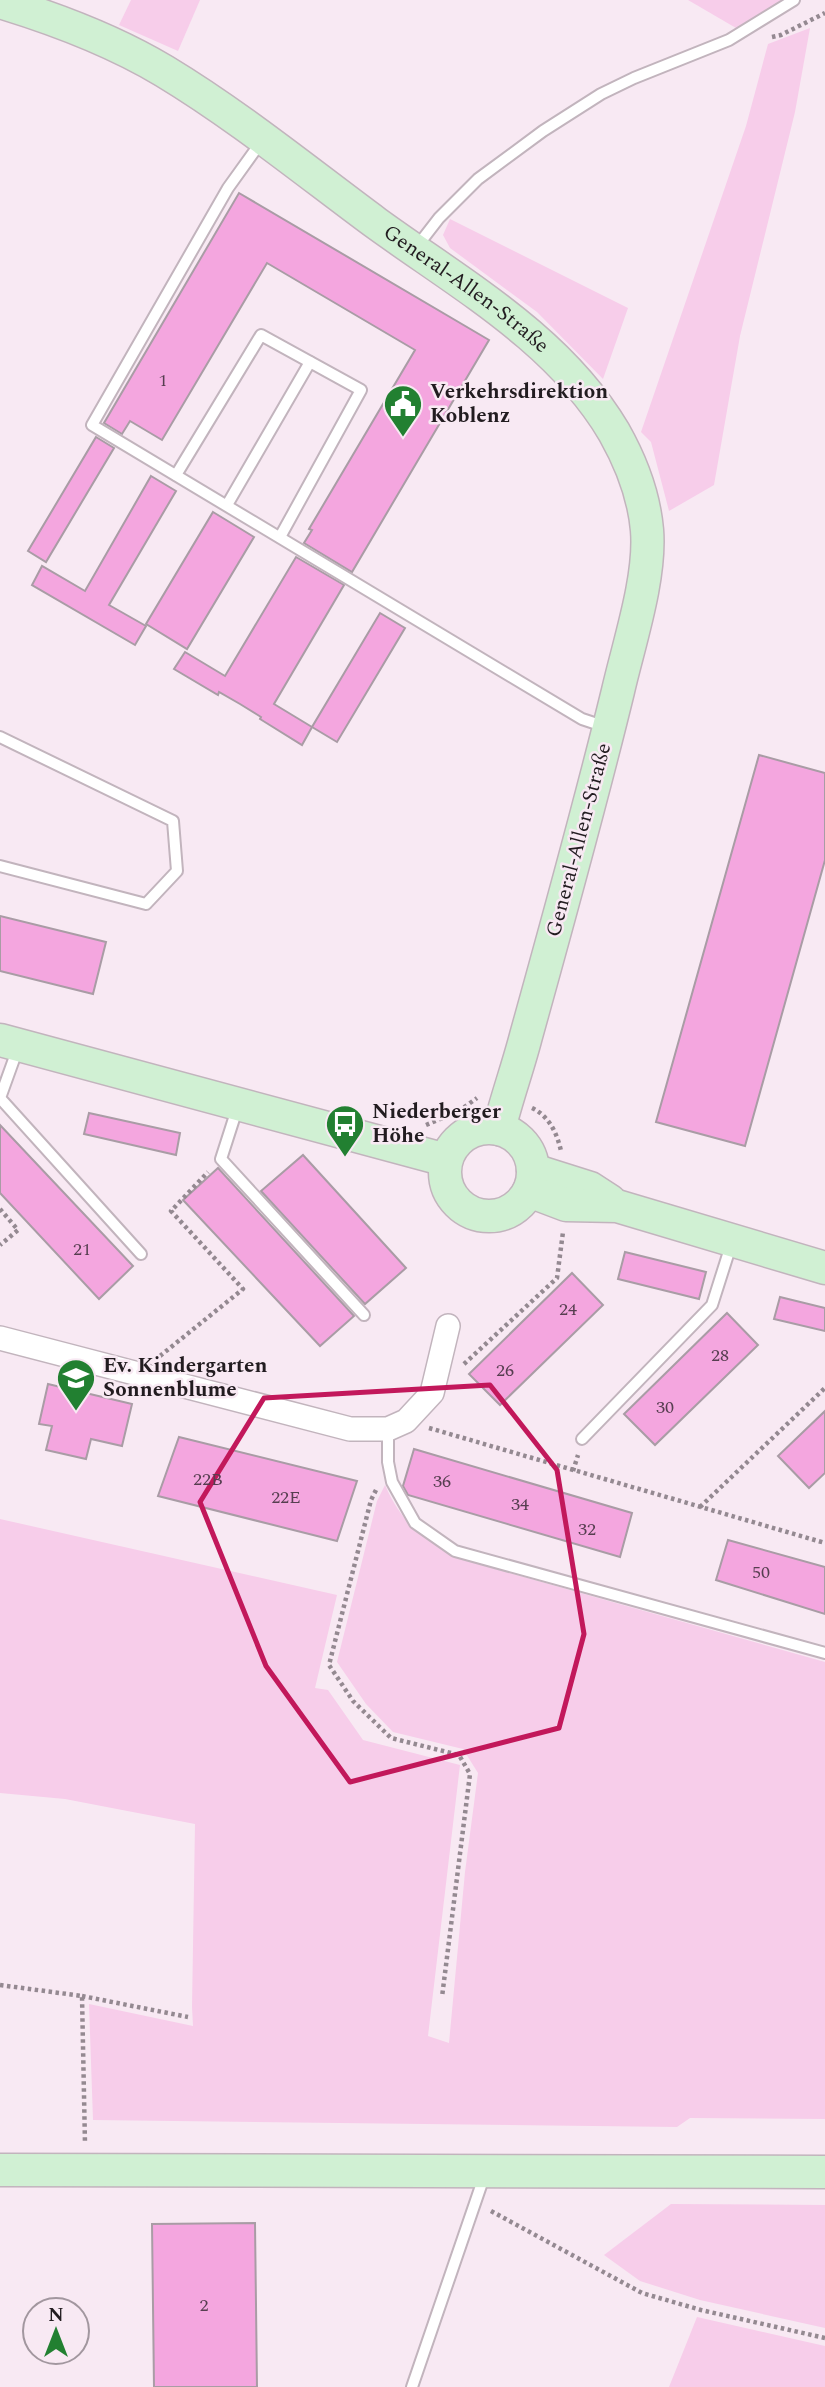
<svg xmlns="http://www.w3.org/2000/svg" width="825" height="2387" viewBox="0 0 825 2387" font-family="Spectral,serif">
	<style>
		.green { fill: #f7cdea }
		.building { fill: #f4a6df; stroke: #a99ca5; stroke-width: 2 }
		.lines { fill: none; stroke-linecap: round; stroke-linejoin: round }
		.lane-casing { stroke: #c2b4bd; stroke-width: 14 }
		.street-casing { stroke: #c2b4bd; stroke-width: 26 }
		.secondary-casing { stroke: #c2b4bd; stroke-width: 35 }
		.path { stroke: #948991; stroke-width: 4.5; stroke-dasharray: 3.5 3.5; stroke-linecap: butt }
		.lane { stroke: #fff; stroke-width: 10 }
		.street { stroke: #fff; stroke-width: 23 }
		.secondary { stroke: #d0f0d3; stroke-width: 32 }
		.marked { fill: none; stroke: #c2185b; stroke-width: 5; stroke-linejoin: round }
		.labels { text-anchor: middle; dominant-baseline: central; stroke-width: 5; stroke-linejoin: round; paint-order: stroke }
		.number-label { font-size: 18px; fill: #563e50 }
		.street-label { font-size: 21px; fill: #221c20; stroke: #f8e9f3 }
		.poi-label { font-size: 21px; font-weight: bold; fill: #221c20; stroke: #f8e9f3; text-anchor: start }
	</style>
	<rect width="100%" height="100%" fill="#f8e9f3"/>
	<g class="green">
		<polygon points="131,0 200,0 178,51 119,25"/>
		<polygon points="688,0 782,0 736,28"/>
		<polygon points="810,28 795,112 740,336 714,485 669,511 651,442 641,432 746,126 768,44"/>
		<polygon points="450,219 628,308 603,379 537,312 450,248 443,235"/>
		<path d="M385,1485C402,1524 420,1534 453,1557L825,1662V2119L690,2118L677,2127L93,2120L89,2004L193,2026L192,2007L195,1824L65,1799L0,1793V1519L337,1595L315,1688L328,1690L363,1740L460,1765L428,2036L449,2043L465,1872L478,1773L463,1749L393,1732L366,1704L337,1662L377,1501Z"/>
		<polygon points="671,2204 825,2205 825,2328 700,2300 640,2281 604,2255"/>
		<polygon points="697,2317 825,2346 825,2387 669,2387"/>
	</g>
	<g class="building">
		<polygon points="239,193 489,340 352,572 304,543 312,530 309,529 415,350 267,263 162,440 130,421 122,434 104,423"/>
		<polygon points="96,437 114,448 46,562 28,551"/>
		<polygon points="151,476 176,491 109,605 146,626 135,645 32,585 42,566 85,591"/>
		<polygon points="213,512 254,537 187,649 146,624"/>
		<polygon points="296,557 344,585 274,704 312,727 302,745 260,719 261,717 240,704 219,692 218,695 174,669 185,652 225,676"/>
		<polygon points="380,613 405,628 337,742 312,727"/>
		<polygon points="759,755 825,773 825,860 745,1146 656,1122"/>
		<polygon points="0,916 106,942 93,994 0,971"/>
		<polygon points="89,1113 180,1133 176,1155 84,1134"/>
		<polygon points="0,1125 133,1266 99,1299 0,1193"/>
		<polygon points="303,1155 406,1268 365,1304 261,1191"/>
		<polygon points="218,1168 354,1316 320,1346 183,1200"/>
		<polygon points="625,1252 706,1272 699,1299 618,1279"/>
		<polygon points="572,1273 603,1305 500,1405 469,1374"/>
		<polygon points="780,1297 825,1308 825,1331 774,1319"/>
		<polygon points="727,1313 758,1345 655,1445 624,1414"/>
		<polygon points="48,1384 132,1404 122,1446 91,1439 86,1459 46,1450 52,1426 39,1424"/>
		<polygon points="825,1411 825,1473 809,1488 778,1456"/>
		<polygon points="179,1437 357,1481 337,1541 158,1496"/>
		<polygon points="414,1449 632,1513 620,1557 408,1495 403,1486"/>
		<polygon points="728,1540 825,1567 825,1614 716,1580"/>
		<polygon points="255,2223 257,2387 154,2387 152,2224"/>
	</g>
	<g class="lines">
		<g class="lane-casing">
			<g id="lane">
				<polyline points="261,142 228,188 92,425 582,719 606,727"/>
				<polyline points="415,249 439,218 478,179 543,131 601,94 634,78 729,40 794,0"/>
				<polyline points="176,475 261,335 361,390 280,537"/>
				<polyline points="227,505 310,362"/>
				<polyline points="0,737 173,821 177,871 146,904 0,866"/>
				<polyline points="18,1048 0,1098 141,1254"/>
				<polyline points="238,1106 221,1159 364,1315"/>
				<polyline points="388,1429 388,1462 392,1482 415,1523 455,1551 825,1653"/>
				<polyline points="582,1439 712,1305 732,1242"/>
				<polyline points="412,2387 485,2174"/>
			</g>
		</g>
		<g class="street-casing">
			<polyline id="street" points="0,1338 350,1429 388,1429 406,1421 432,1393 448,1326"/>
		</g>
		<g class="secondary-casing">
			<g id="secondary">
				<path id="s1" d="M0,2C56,19 114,41 164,71C237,115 307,172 376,223C460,284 559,339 614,432C631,462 644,496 647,530C651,578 629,643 618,691C590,806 558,921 526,1036C518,1067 507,1097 499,1129"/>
				<polyline points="0,1040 446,1160"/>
				<circle cx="489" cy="1172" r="44"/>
				<polyline points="533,1170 590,1188 610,1201"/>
				<polyline points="529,1191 566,1205 617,1206 825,1268"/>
				<polyline points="0,2170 825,2172"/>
			</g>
		</g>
		<g class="path">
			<polyline points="772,37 781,35 825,13"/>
			<path d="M532,1108C549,1116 557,1133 561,1151"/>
			<polyline points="426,1125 459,1111 477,1098"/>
			<polyline points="0,1209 18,1230 0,1245"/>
			<polyline points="160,1356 243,1289 171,1211 208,1172"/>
			<polyline points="464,1364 557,1278 563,1232"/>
			<polyline points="429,1428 825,1543"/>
			<polyline points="573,1471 578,1455"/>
			<polyline points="376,1490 371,1500 329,1665 353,1701 391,1738 459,1755 470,1774 442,1997"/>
			<polyline points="700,1507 825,1388"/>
			<polyline points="0,1985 82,1996 85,2144"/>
			<polyline points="82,1996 188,2017"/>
			<polyline points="491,2211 642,2293 701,2310 825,2338"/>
		</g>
		<use href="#lane" class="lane"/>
		<use href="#street" class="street"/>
		<use href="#secondary" class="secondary"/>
	</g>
	<path class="marked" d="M490,1385L557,1470L584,1634L559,1728L350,1782L266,1666L200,1502L264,1398Z"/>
	<defs>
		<g id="civic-pin" transform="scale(2.0125)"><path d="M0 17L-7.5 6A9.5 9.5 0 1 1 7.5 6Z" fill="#228031" stroke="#f8e9f3"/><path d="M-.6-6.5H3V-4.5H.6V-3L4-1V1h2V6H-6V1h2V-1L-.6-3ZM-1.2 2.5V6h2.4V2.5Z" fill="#fff"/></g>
		<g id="bus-pin" transform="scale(2.0125)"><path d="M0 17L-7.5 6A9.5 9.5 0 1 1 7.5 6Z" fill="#228031" stroke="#f8e9f3"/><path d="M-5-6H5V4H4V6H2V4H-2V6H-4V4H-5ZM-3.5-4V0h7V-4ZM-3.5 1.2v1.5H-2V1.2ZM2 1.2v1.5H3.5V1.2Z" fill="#fff"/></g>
		<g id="school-pin" transform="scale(2.0125)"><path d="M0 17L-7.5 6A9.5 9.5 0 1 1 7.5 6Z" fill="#228031" stroke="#f8e9f3"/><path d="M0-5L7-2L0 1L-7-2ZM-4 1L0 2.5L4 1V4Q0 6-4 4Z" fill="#fff"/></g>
	</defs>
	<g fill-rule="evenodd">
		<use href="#civic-pin" x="403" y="404"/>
		<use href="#bus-pin" x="345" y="1124"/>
		<use href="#school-pin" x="76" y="1378"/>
	</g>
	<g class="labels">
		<g class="number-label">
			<text x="163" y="380">1</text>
			<text x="82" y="1249">21</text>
			<text x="568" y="1309">24</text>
			<text x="720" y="1355">28</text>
			<text x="505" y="1370">26</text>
			<text x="665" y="1407">30</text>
			<text x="208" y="1479">22B</text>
			<text x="442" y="1481">36</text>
			<text x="286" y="1497">22E</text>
			<text x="520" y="1504">34</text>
			<text x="587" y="1529">32</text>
			<text x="761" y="1572">50</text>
			<text x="204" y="2305">2</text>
		</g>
		<g class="street-label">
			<text stroke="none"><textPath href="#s1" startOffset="551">General-Allen-Straße</textPath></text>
			<text transform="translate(579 840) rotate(-75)">General-Allen-Straße</text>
		</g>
		<g class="poi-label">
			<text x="430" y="392">Verkehrsdirektion<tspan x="430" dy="24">Koblenz</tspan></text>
			<text x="372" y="1112">Niederberger<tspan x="372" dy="24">Höhe</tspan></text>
			<text x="103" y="1366">Ev. Kindergarten<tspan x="103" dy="24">Sonnenblume</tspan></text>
		</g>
	</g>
	<g transform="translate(56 2331)"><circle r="33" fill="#f8e9f3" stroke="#a2979f" stroke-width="2"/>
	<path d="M0-5L12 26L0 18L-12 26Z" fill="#228031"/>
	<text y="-10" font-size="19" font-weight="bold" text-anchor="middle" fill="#221c20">N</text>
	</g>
</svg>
